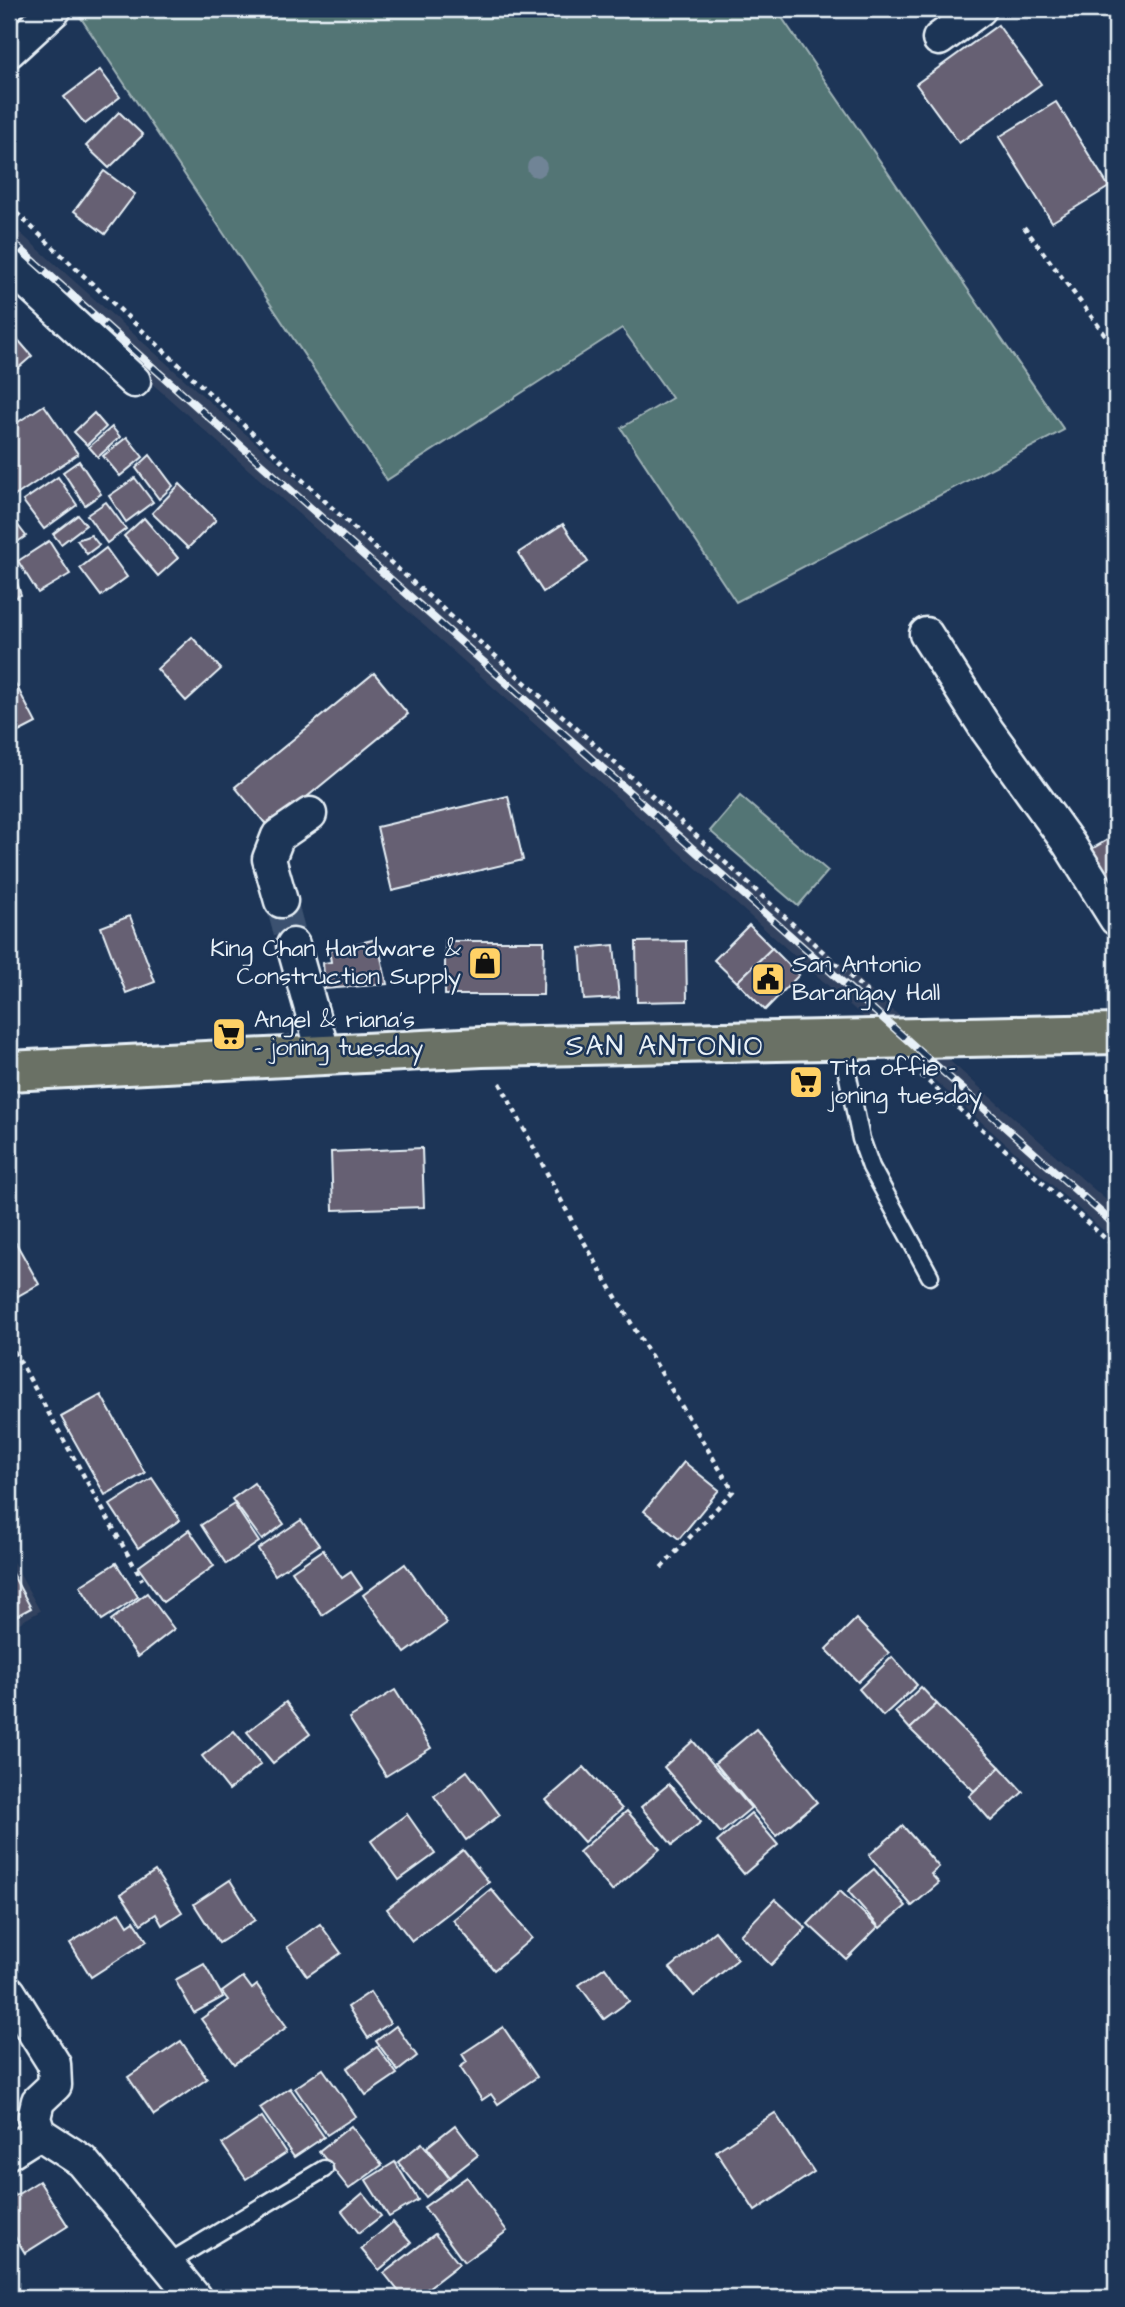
<svg xmlns="http://www.w3.org/2000/svg" width="1125" height="2307" viewBox="0 0 1125 2307" font-family="'Architects Daughter',sans-serif">
	<style>
		.built { fill: #33425f }
		.green { fill: #537474; stroke: #9eb2b6; stroke-width: 2 }
		.building { fill: #666173; stroke: #e8f1f8; stroke-width: 2 }
		.lines { fill: none; stroke-linecap: round; stroke-linejoin: round }
		.street-tunnel { stroke: #3b516f; stroke-width: 32; stroke-dasharray: 32 16; stroke-linecap: butt }
		.lane-casing { stroke: #e8f1f8; stroke-width: 21 }
		.street-casing { stroke: #e8f1f8; stroke-width: 37 }
		.primary-casing { stroke: #e8f1f8; stroke-width: 44 }
		.path { stroke: #e8f1f8; stroke-width: 4.5; stroke-dasharray: 5 5; stroke-linecap: butt }
		.lane { stroke: #1d3557; stroke-width: 16 }
		.street { stroke: #1d3557; stroke-width: 32 }
		.primary { stroke: #6b7165; stroke-width: 38 }
		.rail-casing { stroke: #e8f1f8; stroke-width: 8 }
		.rail { stroke: #1d3557; stroke-width: 5; stroke-dasharray: 16; stroke-linecap: butt }
		.tree { fill: #708496 }
		.labels { text-anchor: middle; dominant-baseline: central; stroke-width: 5; stroke-linejoin: round; paint-order: stroke }
		.poi-label { font-size: 24px; fill: #e8f1f8; stroke: #1d3557; text-anchor: start }
		.quarter-label { font-size: 28px; letter-spacing: 2px; fill: #e8f1f8; stroke: #1d3557 }
	</style>
	<rect width="100%" height="100%" fill="#1d3557"/>
	<filter id="ink" filterUnits="userSpaceOnUse"><feTurbulence type="fractalNoise" baseFrequency=".0143" numOctaves="2"/><feDisplacementMap in="SourceGraphic" scale="14" xChannelSelector="R" yChannelSelector="G"/><feConvolveMatrix kernelMatrix="1 2 1 2 8 2 1 2 1" color-interpolation-filters="sRGB"/></filter>
	<g filter="url(#ink)">
		<g class="built">
			<polygon points="9,223 1116,1209 1116,1242 9,256"/>
			<polygon points="9,1555 40,1611 9,1629"/>
		</g>
		<g class="green">
			<polygon points="75,9 556,9 566,19 578,9 776,9 1064,430 736,602 621,428 672,398 622,328 387,480"/>
			<polygon points="740,796 828,871 798,906 710,831"/>
		</g>
		<g class="building">
			<polygon points="998,25 1041,84 959,143 916,84"/>
			<polygon points="100,70 120,97 85,124 64,97"/>
			<polygon points="1056,102 1109,187 1052,222 999,137"/>
			<polygon points="119,112 143,135 109,168 86,146"/>
			<polygon points="104,171 135,194 105,234 74,211"/>
			<polygon points="13,334 32,356 9,376 9,337"/>
			<polygon points="44,405 78,454 9,500 9,428"/>
			<polygon points="94,413 106,427 87,445 74,432"/>
			<polygon points="112,427 120,437 98,457 89,447"/>
			<polygon points="127,437 143,457 120,476 103,456"/>
			<polygon points="150,455 173,486 159,499 136,468"/>
			<polygon points="79,461 101,494 85,505 63,472"/>
			<polygon points="58,477 77,505 44,529 23,501"/>
			<polygon points="135,478 153,502 126,522 109,496"/>
			<polygon points="180,484 216,520 188,548 152,513"/>
			<polygon points="106,502 126,529 107,543 87,515"/>
			<polygon points="10,515 26,536 10,547 9,516"/>
			<polygon points="78,515 86,525 61,544 53,534"/>
			<polygon points="144,518 178,558 158,576 124,536"/>
			<polygon points="563,524 588,562 543,592 518,553"/>
			<polygon points="91,535 99,545 87,554 77,540"/>
			<polygon points="49,541 70,574 38,593 18,561"/>
			<polygon points="106,548 127,577 101,596 80,568"/>
			<polygon points="15,577 21,595 9,600 9,579"/>
			<polygon points="192,637 221,669 186,701 157,669"/>
			<polygon points="374,673 408,714 269,828 235,787"/>
			<polygon points="15,683 36,723 9,737 9,687"/>
			<polygon points="508,796 523,860 392,891 377,827"/>
			<polygon points="1116,835 1116,897 1083,854"/>
			<polygon points="130,916 155,982 126,993 101,927"/>
			<polygon points="749,925 772,948 737,982 714,960"/>
			<polygon points="377,939 387,984 325,989 323,963 331,962 329,950"/>
			<polygon points="445,941 544,941 543,995 445,995"/>
			<polygon points="686,941 687,1001 637,1002 636,942"/>
			<polygon points="614,945 619,998 584,1000 580,948"/>
			<polygon points="772,948 799,975 765,1010 737,982"/>
			<polygon points="1116,1087 1116,1116 1112,1111 1107,1088"/>
			<polygon points="422,1148 424,1207 333,1210 331,1152"/>
			<polygon points="16,1243 39,1284 9,1301 9,1247"/>
			<polygon points="101,1395 145,1473 105,1495 61,1417"/>
			<polygon points="684,1462 719,1490 679,1539 644,1511"/>
			<polygon points="152,1478 180,1520 138,1548 110,1505"/>
			<polygon points="254,1483 284,1524 262,1540 232,1499"/>
			<polygon points="234,1504 259,1542 226,1564 201,1525"/>
			<polygon points="301,1520 319,1545 275,1575 258,1549"/>
			<polygon points="189,1530 214,1566 163,1602 138,1567"/>
			<polygon points="323,1550 342,1578 351,1572 362,1588 322,1615 292,1571"/>
			<polygon points="116,1563 138,1597 102,1620 80,1586"/>
			<polygon points="405,1564 447,1623 405,1653 363,1595"/>
			<polygon points="9,1568 31,1608 9,1620"/>
			<polygon points="147,1593 174,1629 138,1657 111,1620"/>
			<polygon points="856,1619 889,1653 858,1682 826,1649"/>
			<polygon points="892,1657 917,1685 883,1716 859,1689"/>
			<polygon points="921,1687 937,1704 910,1729 895,1712"/>
			<polygon points="395,1690 431,1748 386,1776 349,1718"/>
			<polygon points="286,1702 310,1734 273,1763 247,1732"/>
			<polygon points="937,1704 1000,1767 974,1791 910,1729"/>
			<polygon points="756,1729 817,1802 776,1836 715,1763"/>
			<polygon points="234,1731 261,1764 229,1790 202,1756"/>
			<polygon points="693,1741 751,1808 721,1833 664,1767"/>
			<polygon points="584,1767 622,1809 584,1842 546,1800"/>
			<polygon points="1000,1767 1023,1792 991,1821 969,1796"/>
			<polygon points="467,1771 500,1815 466,1840 434,1796"/>
			<polygon points="669,1784 701,1822 672,1845 641,1807"/>
			<polygon points="627,1811 660,1849 612,1891 579,1852"/>
			<polygon points="751,1813 778,1845 744,1874 717,1842"/>
			<polygon points="407,1814 435,1854 399,1880 371,1841"/>
			<polygon points="903,1826 939,1867 931,1874 939,1883 912,1906 869,1855"/>
			<polygon points="463,1850 489,1882 412,1941 387,1909"/>
			<polygon points="874,1869 906,1906 880,1928 848,1891"/>
			<polygon points="155,1871 182,1912 162,1925 156,1914 141,1924 121,1894"/>
			<polygon points="230,1880 255,1920 219,1943 194,1904"/>
			<polygon points="491,1889 532,1938 494,1970 453,1920"/>
			<polygon points="840,1891 878,1927 846,1959 808,1924"/>
			<polygon points="775,1899 806,1928 771,1965 740,1935"/>
			<polygon points="120,1912 128,1925 134,1921 147,1941 91,1977 70,1943"/>
			<polygon points="320,1924 341,1953 307,1976 287,1947"/>
			<polygon points="715,1931 738,1959 694,1996 670,1968"/>
			<polygon points="204,1964 223,1997 194,2013 175,1980"/>
			<polygon points="605,1967 629,2001 604,2019 579,1985"/>
			<polygon points="243,1977 252,1989 257,1985 287,2027 234,2064 201,2019 228,2000 222,1992"/>
			<polygon points="370,1992 390,2023 368,2038 348,2007"/>
			<polygon points="396,2026 417,2056 398,2071 376,2041"/>
			<polygon points="503,2027 537,2077 498,2104 491,2094 482,2100 460,2067 467,2062 462,2054"/>
			<polygon points="181,2041 207,2079 154,2115 128,2077"/>
			<polygon points="377,2047 397,2074 366,2095 347,2068"/>
			<polygon points="323,2069 356,2116 327,2135 295,2088"/>
			<polygon points="290,2088 324,2137 294,2157 260,2108"/>
			<polygon points="775,2113 814,2172 755,2211 716,2151"/>
			<polygon points="262,2117 286,2153 246,2179 222,2144"/>
			<polygon points="455,2125 478,2155 450,2177 427,2147"/>
			<polygon points="351,2126 382,2165 349,2189 319,2151"/>
			<polygon points="422,2143 449,2178 426,2197 398,2162"/>
			<polygon points="395,2162 418,2200 389,2217 366,2180"/>
			<polygon points="467,2177 507,2231 464,2262 424,2207"/>
			<polygon points="39,2181 68,2226 25,2253 9,2227 9,2187 15,2196"/>
			<polygon points="363,2193 381,2216 359,2233 342,2211"/>
			<polygon points="393,2222 411,2243 379,2270 361,2249"/>
			<polygon points="435,2234 459,2264 415,2298 404,2298 384,2273"/>
		</g>
		<g class="lines">
			<polyline class="street-tunnel" points="281,901 293,945"/>
			<g class="lane-casing">
				<g id="lane">
					<polyline points="840,1039 861,1139 871,1167 930,1276"/>
					<polyline points="168,2263 324,2169"/>
				</g>
			</g>
			<g class="street-casing">
				<g id="street">
					<polyline points="939,39 980,9"/>
					<polyline points="9,51 55,9"/>
					<polyline points="9,265 134,381"/>
					<polyline points="926,634 987,730 1069,844 1116,919"/>
					<polyline points="281,901 269,859 278,836 310,814"/>
					<polyline points="293,945 324,1055"/>
					<polyline points="9,1992 54,2064 55,2085 38,2101 34,2118 39,2133 82,2161 195,2298"/>
					<polyline points="9,2152 39,2133"/>
				</g>
			</g>
			<g class="primary-casing">
				<polyline id="primary" points="9,1071 482,1047 1116,1034"/>
			</g>
			<g class="path">
				<polyline points="9,206 387,559 681,822 878,1002"/>
				<polyline points="1024,227 1116,349"/>
				<polyline points="921,1075 1116,1248"/>
				<polyline points="500,1083 573,1223 631,1323 733,1491 660,1569"/>
				<polyline points="9,1342 142,1580"/>
			</g>
			<use href="#lane" class="lane"/>
			<use href="#street" class="street"/>
			<use href="#primary" class="primary"/>
			<g class="rail-casing">
				<polyline id="rail" points="9,239 1116,1226"/>
			</g>
			<use href="#rail" class="rail"/>
		</g>
		<circle class="tree" cx="537" cy="167" r="10"/>
	</g>
	<defs>
		<g id="shop-square" transform="scale(1.75)"><rect x="-9" y="-9" width="18" height="18" rx="4" fill="#ffd166" stroke="#1d3557"/><path d="M-5-2.5h2.3a2.7 3.5 0 0 1 5.4 0H5L5.5 6h-11ZM-1.5-2.5h3a1.5 2.3 0 0 0-3 0Z" fill="#111"/></g>
		<g id="civic-square" transform="scale(1.75)"><rect x="-9" y="-9" width="18" height="18" rx="4" fill="#ffd166" stroke="#1d3557"/><path d="M-.6-6.5H3V-4.5H.6V-3L4-1V1h2V6H-6V1h2V-1L-.6-3ZM-1.2 2.5V6h2.4V2.5Z" fill="#111"/></g>
		<g id="supermarket-square" transform="scale(1.75)"><rect x="-9" y="-9" width="18" height="18" rx="4" fill="#ffd166" stroke="#1d3557"/><path d="M-6-5.5h2.5l.6 2H6L4.5 2H-2.5L-4.4-4H-6ZM-1.5 3.2a1.3 1.3 0 1 0 .1 0ZM3 3.2a1.3 1.3 0 1 0 .1 0Z" fill="#111"/></g>
	</defs>
	<g fill-rule="evenodd">
		<use href="#shop-square" x="485" y="963"/>
		<use href="#civic-square" x="768" y="979"/>
		<use href="#supermarket-square" x="229" y="1034"/>
		<use href="#supermarket-square" x="806" y="1082"/>
	</g>
	<g class="labels">
		<g class="poi-label">
			<text x="461" y="949" text-anchor="end">King Chan Hardware &amp;<tspan x="461" dy="28">Construction Supply</tspan></text>
			<text x="792" y="965">San Antonio<tspan x="792" dy="28">Barangay Hall</tspan></text>
			<text x="254" y="1020">Angel &amp; riana's<tspan x="254" dy="28">- joning tuesday</tspan></text>
			<text x="830" y="1068">Tita offie -<tspan x="830" dy="28">joning tuesday</tspan></text>
		</g>
		<g class="quarter-label">
			<text x="665" y="1046">SAN ANTONIO</text>
		</g>
	</g>
	<rect width="1125" height="2307" fill="none" stroke="#1d3557" stroke-width="35"/>
	<rect x="18" y="18" width="1090" height="2272" fill="none" stroke="#e8f1f8" stroke-width="2.5" filter="url(#ink)"/>
</svg>
